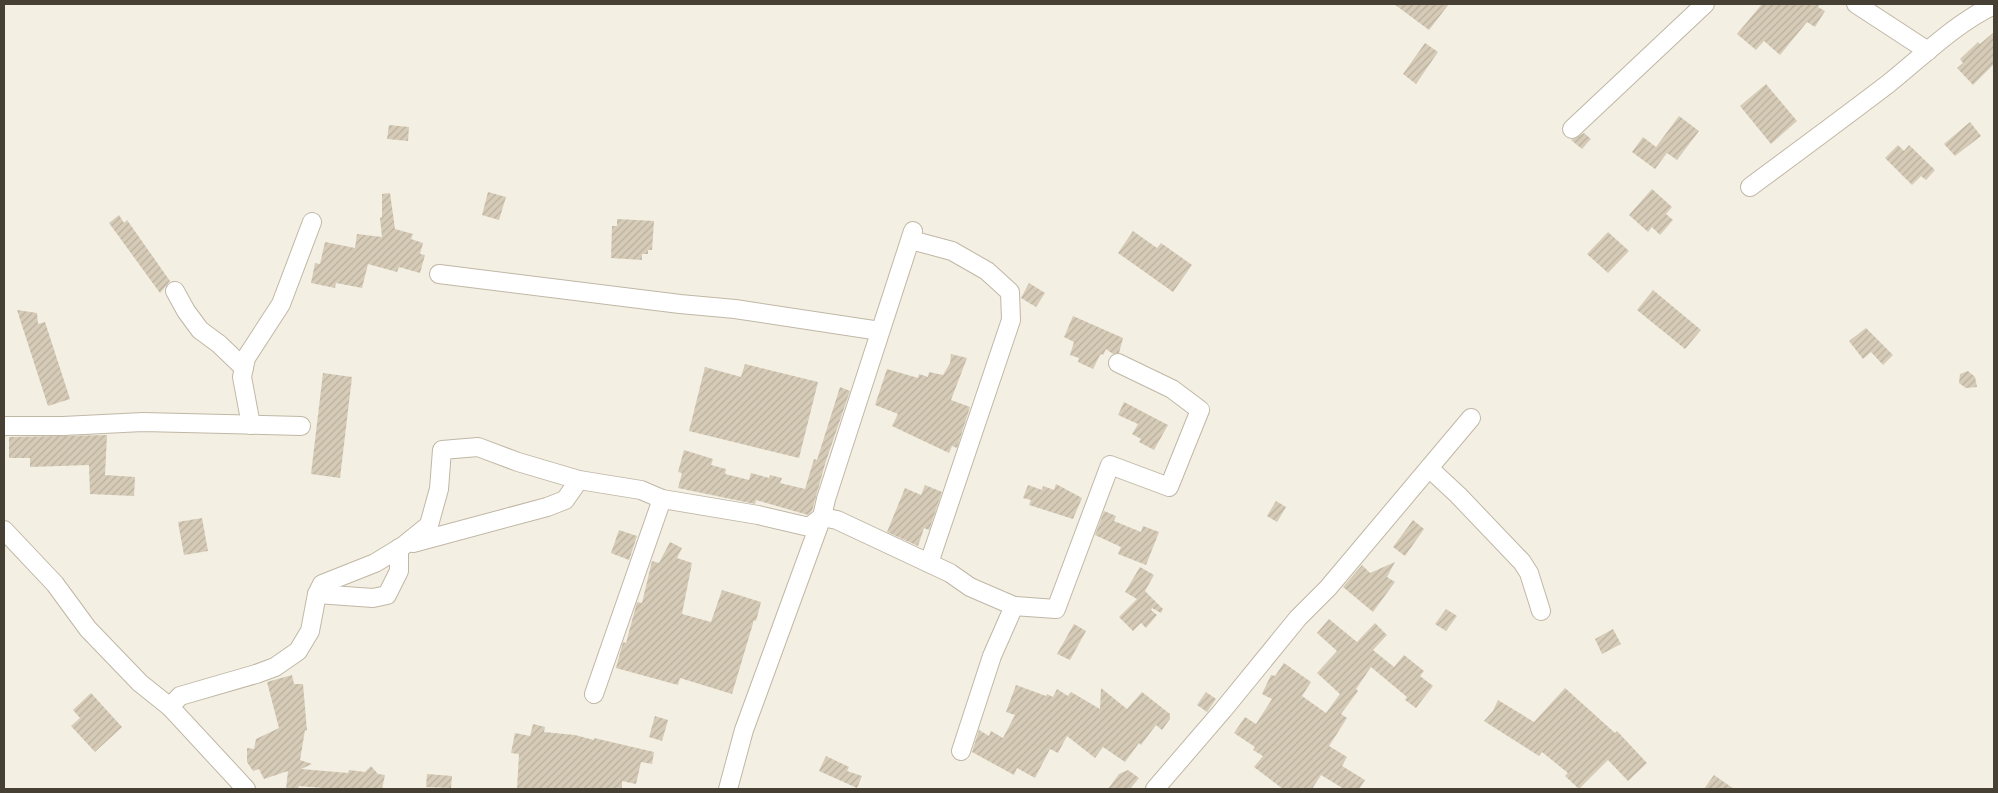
<svg xmlns="http://www.w3.org/2000/svg" width="1998" height="793" viewBox="0 0 1998 793" font-family="Barlow,sans-serif">
	<style>
		.building { fill: url(#building-hatch) }
		.lines { fill: none; stroke-linecap: round; stroke-linejoin: round }
		.minor-casing { stroke: #c0b7a5; stroke-width: 20 }
		.minor { stroke: #fff; stroke-width: 18 }
	</style>
	<defs>
		<pattern id="building-hatch" width="6" height="6" patternUnits="userSpaceOnUse" patternTransform="scale(1.25)"><rect width="6" height="6" fill="#d6cbb7"/><path d="M-1 1l2-2M0 6l6-6M5 7l2-2" fill="none" stroke="#b9af9e"/></pattern>
	</defs>
	<rect width="100%" height="100%" fill="#f4efe3"/>
	<g class="building">
		<polygon points="1394,4 1449,4 1429,30"/>
		<polygon points="1762,4 1820,4 1818,7 1825,11 1815,27 1807,22 1780,55 1764,41 1756,50 1737,34"/>
		<polygon points="1994,32 1994,64 1973,85 1957,68 1963,63 1960,59 1978,42 1980,44"/>
		<polygon points="1425,43 1438,52 1416,84 1403,74"/>
		<polygon points="1766,84 1797,121 1771,144 1740,106"/>
		<polygon points="1679,116 1699,131 1677,160 1667,153 1655,169 1632,152 1643,137 1656,147"/>
		<polygon points="1970,122 1981,136 1955,156 1944,144"/>
		<polygon points="389,125 409,127 408,141 387,139"/>
		<polygon points="1584,133 1591,139 1582,149 1571,140"/>
		<polygon points="1898,145 1904,151 1909,145 1935,170 1926,180 1921,176 1912,185 1885,158"/>
		<polygon points="1652,189 1672,207 1666,214 1673,220 1660,235 1652,227 1648,232 1629,215"/>
		<polygon points="488,192 506,197 499,220 482,215"/>
		<polygon points="390,193 395,229 413,234 411,239 423,243 420,254 425,255 420,273 399,267 397,272 368,264 362,288 336,283 335,288 311,283 315,263 320,264 325,242 355,248 357,234 382,237 380,218 382,217 382,194"/>
		<polygon points="119,215 124,223 127,220 170,281 160,293 109,223"/>
		<polygon points="617,219 654,221 652,250 648,250 648,254 642,254 642,260 611,258 612,226 617,226"/>
		<polygon points="1133,231 1157,248 1161,243 1192,265 1173,292 1118,253"/>
		<polygon points="1608,232 1629,251 1608,273 1587,254"/>
		<polygon points="1029,283 1045,293 1036,307 1021,298"/>
		<polygon points="1653,290 1701,330 1685,349 1637,310"/>
		<polygon points="17,310 37,313 38,324 45,322 70,399 48,406"/>
		<polygon points="1073,316 1123,338 1119,353 1113,354 1106,349 1103,355 1101,354 1099,357 1093,369 1078,362 1079,358 1070,355 1074,342 1064,337"/>
		<polygon points="1866,328 1893,355 1883,365 1871,352 1863,359 1849,341"/>
		<polygon points="951,354 967,358 951,400 970,407 957,448 952,446 949,453 892,426 898,414 875,405 887,369 918,378 919,374 928,377 929,372 943,375 950,363"/>
		<polygon points="745,364 818,382 799,458 689,431 705,367 741,377"/>
		<polygon points="1968,371 1975,377 1977,387 1966,388 1959,383 1960,374"/>
		<polygon points="323,373 352,377 340,478 311,474"/>
		<polygon points="840,387 850,391 825,464 812,511 808,515 756,500 755,504 678,488 682,473 678,472 684,450 713,459 711,465 726,469 725,474 749,480 751,473 769,478 770,475 782,478 780,483 805,489 814,459 817,460"/>
		<polygon points="1124,402 1168,425 1154,450 1139,442 1141,439 1132,434 1138,424 1118,415"/>
		<polygon points="107,435 105,475 135,477 134,496 90,494 89,465 30,467 30,458 9,458 9,437"/>
		<polygon points="1056,484 1082,498 1073,519 1029,505 1031,500 1023,498 1028,485 1042,490 1043,486 1054,490"/>
		<polygon points="925,485 942,492 929,530 924,528 918,546 887,532 905,488 921,495"/>
		<polygon points="1276,501 1286,507 1277,522 1267,516"/>
		<polygon points="1104,511 1116,516 1114,521 1141,532 1143,526 1159,532 1146,565 1118,554 1121,547 1095,535"/>
		<polygon points="202,518 208,551 184,555 178,522"/>
		<polygon points="1413,520 1424,529 1405,556 1393,547"/>
		<polygon points="619,530 637,536 629,560 611,553"/>
		<polygon points="670,542 682,548 677,558 692,563 682,614 711,622 722,590 761,602 756,621 754,620 732,694 680,678 678,685 616,668 623,642 626,643 637,602 642,603 652,561 659,563"/>
		<polygon points="1395,562 1387,577 1395,582 1373,612 1343,587 1362,565 1370,573"/>
		<polygon points="1140,567 1154,575 1145,591 1163,609 1161,613 1152,608 1151,610 1157,615 1146,628 1141,623 1133,631 1119,617 1137,599 1125,592"/>
		<polygon points="1446,609 1457,616 1446,631 1435,624"/>
		<polygon points="1329,619 1357,642 1375,623 1387,635 1373,650 1394,667 1404,655 1424,671 1420,676 1433,686 1416,708 1405,700 1407,697 1371,667 1356,689 1358,691 1341,714 1347,718 1329,746 1347,757 1342,766 1365,780 1359,789 1344,789 1321,775 1312,789 1283,789 1254,767 1263,756 1253,750 1255,747 1234,733 1245,717 1256,724 1272,699 1262,694 1271,675 1275,676 1284,663 1311,682 1302,696 1326,713 1340,694 1317,673 1337,651 1317,633"/>
		<polygon points="1074,624 1086,631 1070,660 1057,654"/>
		<polygon points="1613,629 1621,644 1602,654 1595,639"/>
		<polygon points="292,675 294,684 303,684 307,731 305,730 300,760 312,764 301,769 348,773 349,770 365,772 371,766 378,774 385,775 382,789 334,789 299,786 298,789 286,789 288,771 264,779 259,769 253,771 247,762 247,748 254,749 256,739 279,728 267,682"/>
		<polygon points="1016,685 1046,696 1047,694 1053,697 1057,689 1068,696 1071,692 1100,709 1101,688 1127,709 1142,692 1170,714 1170,719 1162,730 1156,725 1141,745 1139,743 1125,762 1103,747 1095,758 1067,736 1058,753 1050,749 1035,778 1017,768 1014,775 972,752 979,730 989,736 991,731 1003,738 1015,715 1006,712"/>
		<polygon points="1565,688 1615,733 1617,731 1647,763 1628,781 1608,760 1579,789 1565,776 1568,773 1542,752 1539,756 1484,721 1493,711 1498,700 1534,722"/>
		<polygon points="1206,692 1216,699 1207,712 1197,705"/>
		<polygon points="91,693 122,727 95,752 71,726 80,718 73,710"/>
		<polygon points="655,716 668,720 662,741 649,737"/>
		<polygon points="533,724 545,727 544,732 575,735 594,740 594,738 654,752 652,764 641,762 636,784 622,781 622,789 517,789 519,754 511,753 515,733 530,736"/>
		<polygon points="826,756 849,767 847,771 862,776 857,788 819,771"/>
		<polygon points="1128,770 1139,778 1130,789 1108,789 1119,774"/>
		<polygon points="427,774 452,776 451,788 426,787"/>
		<polygon points="1714,775 1734,789 1704,789"/>
	</g>
	<g class="lines">
		<g class="minor-casing">
			<g id="minor">
				<polyline points="1856,4 1928,51"/>
				<polyline points="1572,129 1705,4"/>
				<path d="M1750,187C1796,153 1842,119 1888,84C1922,57 1954,24 1994,5"/>
				<polyline points="911,240 952,251 987,271 1010,292 1011,320 929,563"/>
				<polyline points="439,274 680,304 735,309 880,331"/>
				<polyline points="175,291 186,311 200,330 219,344 244,368"/>
				<polyline points="251,425 242,377 246,358 281,304 312,222"/>
				<polyline points="4,426 63,426 143,422 301,426"/>
				<polyline points="1429,468 1458,495 1522,562 1529,573 1541,611"/>
				<polyline points="4,530 55,584 88,629 140,683 170,707 246,789"/>
				<polyline points="413,543 547,507 565,500 579,480"/>
				<polyline points="317,594 373,598 387,595 399,571 399,548"/>
				<polyline points="594,694 662,499 758,515 809,527 822,517 837,520 950,573 970,587 1014,606 1056,609 1110,465 1169,487 1200,410 1172,389 1118,363"/>
				<polyline points="170,707 180,696 256,674 275,667 298,651 310,631 317,594 322,584 375,563 403,546 429,525 439,489 442,450 478,447 518,462 579,480 641,490 662,499"/>
				<polyline points="961,751 992,656 1014,606"/>
				<polyline points="728,789 744,730 822,517 826,499 913,231"/>
				<polyline points="1155,789 1223,710 1298,618 1328,588 1471,418"/>
			</g>
		</g>
		<use href="#minor" class="minor"/>
	</g>
	<rect width="1998" height="793" fill="none" stroke="#463f33" stroke-width="10"/>
</svg>
